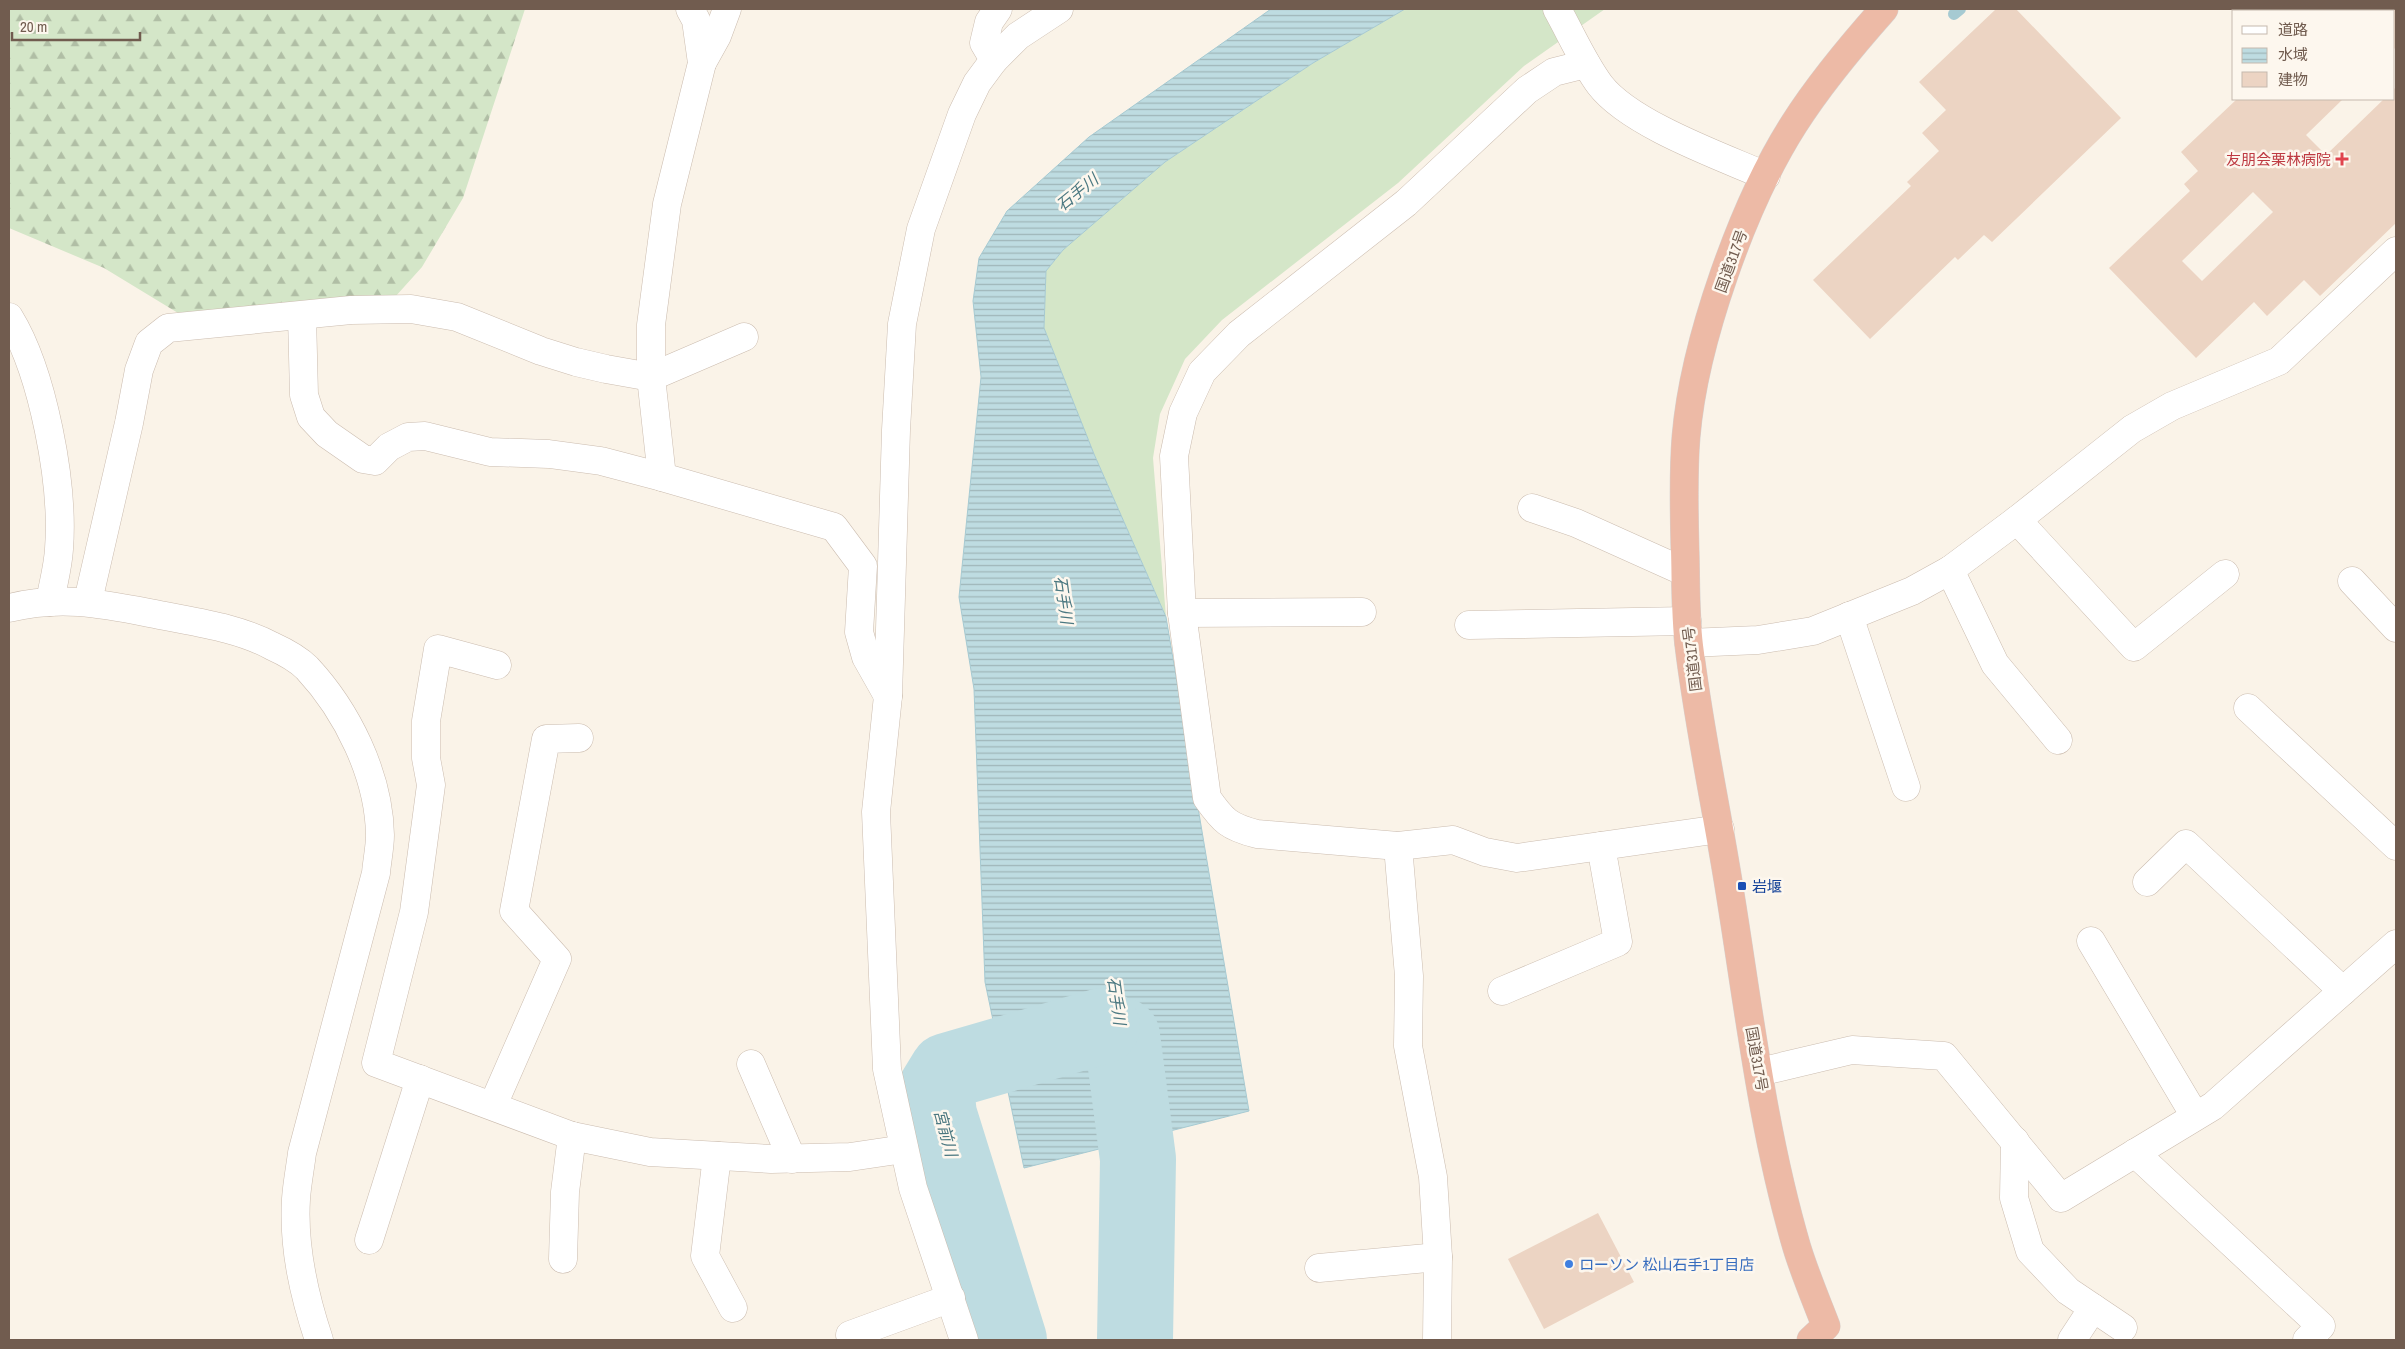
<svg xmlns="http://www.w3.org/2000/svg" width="2405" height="1349" viewBox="0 0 2405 1349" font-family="'Archivo Narrow','Noto Sans JP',sans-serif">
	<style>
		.grass { fill: #d4e6c8 }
		.forest { fill: url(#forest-firs) }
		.water { fill: url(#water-rules); stroke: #a6cad2 }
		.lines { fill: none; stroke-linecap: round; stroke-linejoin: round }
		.stream { stroke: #a6cad2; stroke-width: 12 }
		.river { stroke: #bedce1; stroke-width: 76 }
		.building { fill: #ecd4c3; fill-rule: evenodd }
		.minor-casing { stroke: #cbbcaf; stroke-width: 29 }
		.highway-casing { stroke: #d7d1ce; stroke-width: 29 }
		.minor { stroke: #fff; stroke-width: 28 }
		.highway { stroke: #edbaa6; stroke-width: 28 }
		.health-dot { fill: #e0444e; stroke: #fdf7ee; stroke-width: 2 }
		.transit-dot { fill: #1a4fb4; stroke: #fdf7ee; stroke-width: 2 }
		.shop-dot { fill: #3f7fe0; stroke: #fdf7ee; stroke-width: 2 }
		.labels { text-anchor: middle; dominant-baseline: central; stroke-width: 5; stroke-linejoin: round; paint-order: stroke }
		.health-label { font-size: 15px; fill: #be3a42; stroke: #fdf7ee; text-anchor: end }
		.street-label { font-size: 15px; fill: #715c4f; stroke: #fdf7ee }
		.transit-label { font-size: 15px; fill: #164399; stroke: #fdf7ee; text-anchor: start }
		.shop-label { font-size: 15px; fill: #366cbe; stroke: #fdf7ee; text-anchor: start }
		.water-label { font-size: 16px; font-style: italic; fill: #4b7881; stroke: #fdf7ee }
	</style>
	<defs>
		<pattern id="forest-firs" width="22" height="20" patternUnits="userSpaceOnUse" patternTransform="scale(1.25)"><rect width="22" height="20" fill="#d4e6c8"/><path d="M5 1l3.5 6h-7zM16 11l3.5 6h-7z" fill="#b0bea5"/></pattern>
		<pattern id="water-rules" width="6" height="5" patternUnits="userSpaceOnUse" patternTransform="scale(1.25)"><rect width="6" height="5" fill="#bedce1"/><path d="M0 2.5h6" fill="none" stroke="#9fb6b9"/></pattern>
	</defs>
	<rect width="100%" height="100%" fill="#faf3e8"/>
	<polygon class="grass" points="1405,9 1605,9 1524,66 1398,183 1222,320 1185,359 1160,414 1153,458 1166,617 1094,454 1044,328 1046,271 1063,250 1165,162 1313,63"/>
	<polygon class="forest" points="9,9 525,9 463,198 422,267 395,297 178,313 104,268 9,228"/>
	<polygon class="water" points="1271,9 1405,9 1313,63 1165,162 1063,250 1046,271 1044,328 1094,454 1166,617 1249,1111 1024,1168 985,982 974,689 959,597 981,377 973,301 979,258 1007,211 1089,137"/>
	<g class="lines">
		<polyline class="stream" points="1954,14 1960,9"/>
		<g class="river">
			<polyline points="1122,1036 1138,1159 1135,1340"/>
			<polyline points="1009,1340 939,1115 936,1089 947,1071 1102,1026"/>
		</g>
	</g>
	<g class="building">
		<polygon points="1996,9 2016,9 2121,118 1992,242 1984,235 1958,260 1955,257 1870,339 1813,280 1911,186 1907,182 1939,151 1922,133 1946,110 1919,82"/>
		<polygon points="2361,9 2396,9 2396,47 2394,49 2394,11 2358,11"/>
		<path d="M2396,87V223L2320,296L2304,280L2267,316L2254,302L2196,358L2109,268L2190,191L2184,184L2198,171L2181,152L2237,99H2343L2306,135L2326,155L2384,99H2394V89ZM2253,192L2273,212L2202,281L2182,261Z"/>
		<polygon points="1598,1213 1634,1282 1544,1329 1508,1259"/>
	</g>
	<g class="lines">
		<g class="minor-casing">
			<g id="minor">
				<polyline points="690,9 696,20 702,63 667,204 651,325 651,377 662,477 834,527 863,566 859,632 866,657 888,696"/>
				<path d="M1557,9C1571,34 1583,62 1600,85C1630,124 1720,156 1766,176"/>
				<polyline points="994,60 984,43 989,22 998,9"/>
				<polyline points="702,63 717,36 727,9"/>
				<path d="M1586,64L1554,72L1527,90L1406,203L1239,334L1202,372L1183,413L1174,456L1182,613L1207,798C1223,821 1229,827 1257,834L1398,846L1453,840L1485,852L1517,858L1720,829"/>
				<polyline points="302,316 304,395 311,417 327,434 363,459 375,461 389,447 408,437 425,436 490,452 549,454 601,461 662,477"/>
				<path d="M9,317C43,372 64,484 59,549C58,567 53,584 50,602"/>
				<polyline points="1532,508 1576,523 1685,572"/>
				<polyline points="2017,520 2134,647 2225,574"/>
				<polyline points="1950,570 1995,664 2058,740"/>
				<polyline points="2352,581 2396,628"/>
				<polyline points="88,601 129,423 139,370 149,343 168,328 351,310 411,309 457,317 541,351 576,362 606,369 651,377 744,337"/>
				<path d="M9,608C62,595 103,604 155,614C193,622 237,627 272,646C283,651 298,659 307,668C347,711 379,775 380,835C380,847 377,861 376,873L302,1153C300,1169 297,1184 296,1199C293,1248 304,1295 319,1340"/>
				<polyline points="1182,613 1362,612"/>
				<polyline points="1849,616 1906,787"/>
				<polyline points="1469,625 1687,621"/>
				<polyline points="1689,643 1758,640 1813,631 1912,591 1950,570 2017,520 2132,429 2172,406 2279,361 2396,251"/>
				<polyline points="497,665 438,649 426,721 426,758 431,785 414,912 376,1063 572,1136 650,1152 771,1159 850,1157 904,1149"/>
				<polyline points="2248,708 2396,846"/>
				<polyline points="1398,846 1409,976 1408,1046 1433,1177 1438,1257 1437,1340"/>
				<polyline points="2147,882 2186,844 2343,991"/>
				<polyline points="2091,941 2195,1116"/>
				<polyline points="1502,991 1618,942 1601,846"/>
				<polyline points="751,1064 792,1159"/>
				<polyline points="1759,1072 1852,1050 1944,1056 2061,1198 2213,1106 2396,944"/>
				<polyline points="493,1105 557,959 514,911 546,739 579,738"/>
				<polyline points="2015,1141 2014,1198 2030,1251 2068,1291 2123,1328"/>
				<polyline points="2135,1153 2321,1326 2307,1340"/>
				<polyline points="717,1156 705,1256 733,1308"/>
				<polyline points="369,1240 420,1079"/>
				<polyline points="563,1259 565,1192 572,1136"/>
				<polyline points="1319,1268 1438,1257"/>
				<polyline points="850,1335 951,1298"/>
				<polyline points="964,1340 913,1188 887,1069 876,812 888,696 896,430 902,324 921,229 962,114 977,83 994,60 1018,36 1059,9"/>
				<polyline points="2072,1340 2093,1308"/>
			</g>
		</g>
		<g class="highway-casing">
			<path id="highway" d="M1811,1340L1826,1326C1816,1300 1805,1274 1797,1248C1763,1133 1749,1011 1730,893C1717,810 1699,729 1689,646C1685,614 1686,581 1685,549C1684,512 1683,474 1686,437C1694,342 1743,204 1794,124C1820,83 1852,45 1884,9"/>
		</g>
		<use href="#minor" class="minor"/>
		<use href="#highway" class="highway"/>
	</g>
	<path class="health-dot" d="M2339.5 151.5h5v5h5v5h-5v5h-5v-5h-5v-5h5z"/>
	<rect class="transit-dot" x="1737" y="881" width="10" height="10" rx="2.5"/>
	<circle class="shop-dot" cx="1569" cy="1264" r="5"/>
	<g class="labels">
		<g class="health-label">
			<text x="2331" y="159">友朋会栗林病院</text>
		</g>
		<g class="street-label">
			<text transform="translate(1731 261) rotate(-70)">国道317号</text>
			<text transform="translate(1692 659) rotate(-97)">国道317号</text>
			<text transform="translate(1757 1059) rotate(80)">国道317号</text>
		</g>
		<g class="transit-label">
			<text x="1752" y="886">岩堰</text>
		</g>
		<g class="shop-label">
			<text x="1579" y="1264">ローソン 松山石手1丁目店</text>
		</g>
		<g class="water-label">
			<text transform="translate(1077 192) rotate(-39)">石手川</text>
			<text transform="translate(1064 600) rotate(82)">石手川</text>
			<text transform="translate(1117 1001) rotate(82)">石手川</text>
			<text transform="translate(946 1133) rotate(75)">宮前川</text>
		</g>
	</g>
	<rect width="2405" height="1349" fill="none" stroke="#715c4f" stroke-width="20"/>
	<rect x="2232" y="10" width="162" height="90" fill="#fdf7ee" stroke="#c5b9ae"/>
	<rect x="2242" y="26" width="25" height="8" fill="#ffffff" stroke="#c5b9ae"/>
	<text x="2278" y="35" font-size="15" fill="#715c4f">道路</text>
	<rect x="2242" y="48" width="25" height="15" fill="url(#water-rules)" stroke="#c5b9ae"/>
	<text x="2278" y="60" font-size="15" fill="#715c4f">水域</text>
	<rect x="2242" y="72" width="25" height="15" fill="#ecd4c3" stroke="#c5b9ae"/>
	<text x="2278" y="85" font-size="15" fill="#715c4f">建物</text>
	<path d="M12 32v8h128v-8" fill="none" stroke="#715c4f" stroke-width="2.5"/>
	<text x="20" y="32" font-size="15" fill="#715c4f" stroke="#fdf7ee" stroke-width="4" paint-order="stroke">20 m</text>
</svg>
